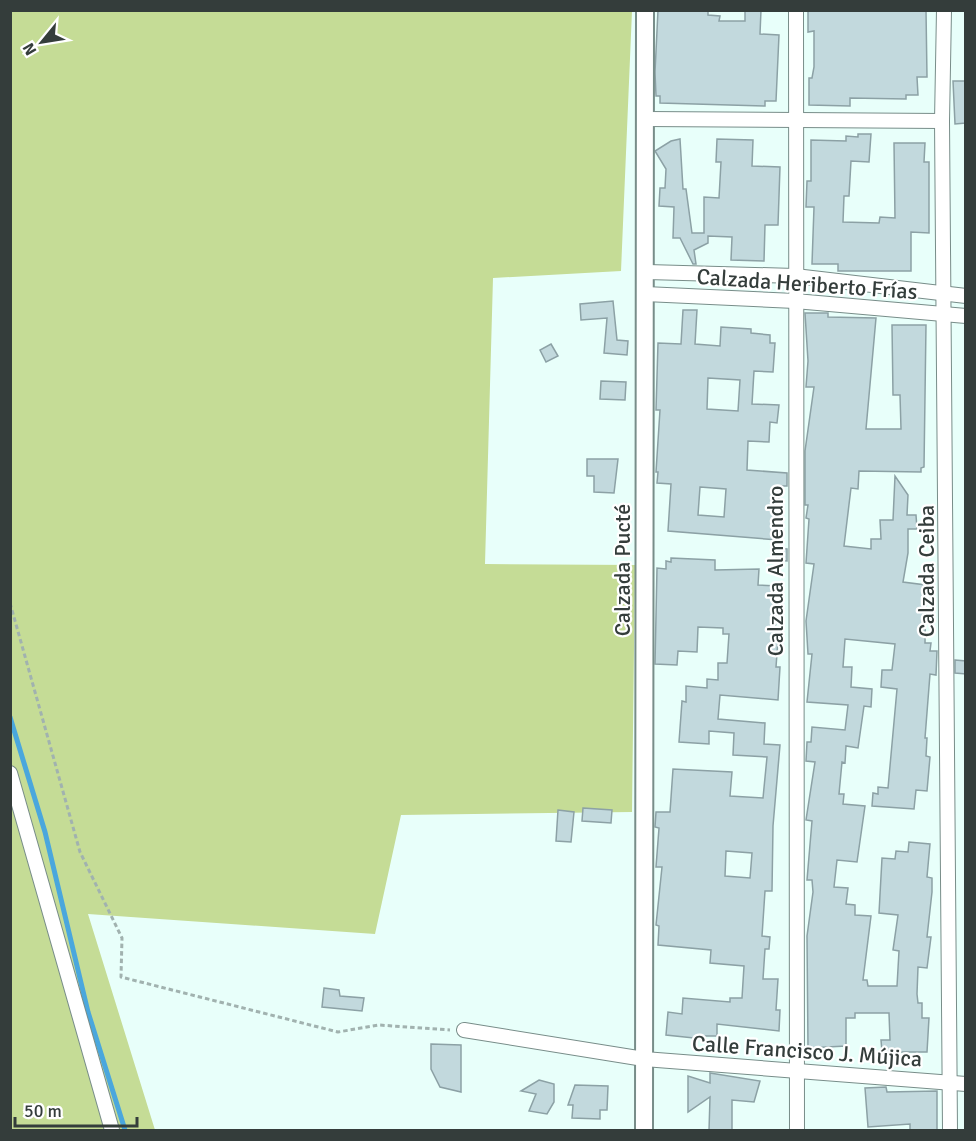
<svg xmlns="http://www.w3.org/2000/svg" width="976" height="1141" viewBox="0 0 976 1141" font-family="Signika,sans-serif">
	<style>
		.green { fill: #c5dc96 }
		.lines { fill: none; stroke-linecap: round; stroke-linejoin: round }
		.stream { stroke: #4aa7dd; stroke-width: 5 }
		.building { fill: #c2d9dd; stroke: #8ca1a5; stroke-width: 1.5; fill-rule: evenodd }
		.minor-casing { stroke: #788d89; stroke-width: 16 }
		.tertiary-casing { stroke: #788d89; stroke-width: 20 }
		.path { stroke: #a1b2af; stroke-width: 3; stroke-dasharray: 4.5 3; stroke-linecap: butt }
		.minor { stroke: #fff; stroke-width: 14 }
		.tertiary { stroke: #fff; stroke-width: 16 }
		.labels { text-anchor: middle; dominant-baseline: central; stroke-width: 4.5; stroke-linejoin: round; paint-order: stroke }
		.street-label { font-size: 22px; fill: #343d3b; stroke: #fff }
	</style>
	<rect width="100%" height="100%" fill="#e8fffa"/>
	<polygon class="green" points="10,11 632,11 621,271 493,278 485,564 635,565 632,812 401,815 375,934 88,914 155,1130 11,1130"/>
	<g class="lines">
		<polyline class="stream" points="10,717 45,832 88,1012 125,1130"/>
	</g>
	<g class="building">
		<polygon points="658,10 708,10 708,15 720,16 719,21 745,21 745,10 761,10 760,34 779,35 776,101 765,101 765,106 660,103 660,96 656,96 655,72"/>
		<polygon points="808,10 926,10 927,77 917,77 918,95 906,95 906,99 850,98 850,106 809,105 809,78 812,78 814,67 814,31 808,32"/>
		<polygon points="953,81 966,81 966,123 955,124"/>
		<polygon points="858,134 871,134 869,162 851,161 849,196 844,196 843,222 879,223 880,217 895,218 894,143 925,143 924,162 929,162 929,233 911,232 911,271 838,271 838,264 812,264 814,207 806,207 807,181 811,181 811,140 846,141 846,136 858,137"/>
		<polygon points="680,139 683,189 686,189 692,233 704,233 704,197 719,198 721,162 716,162 717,139 753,140 752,166 780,167 778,225 765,225 764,261 731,260 732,237 708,236 708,243 694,250 696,264 693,264 680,238 673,238 674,207 659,206 660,188 665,188 666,169 655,151 671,141"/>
		<polygon points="613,301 617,340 628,341 627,355 604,353 607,318 581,320 580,304"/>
		<path d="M683,310H697L695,344L720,346L721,327L751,329V333L770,335V343H775L773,372L754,371L752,404L779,405L777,423L770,422L769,442L748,441L747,470L787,473V486H779L778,540L668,531L671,484L657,483L658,472H656L660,410H656L658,343L681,344ZM708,378L740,380L738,411L707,409ZM700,487L726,489L724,517L698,515Z"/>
		<polygon points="805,313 828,313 828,317 876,318 866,429 901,429 900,395 893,395 892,325 926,325 924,467 921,468 921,472 859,471 858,489 851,488 844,546 871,549 871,539 881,539 880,520 893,520 895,476 908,495 907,515 916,515 917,529 908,529 908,553 903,582 926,585 925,643 931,643 930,651 937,651 936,675 930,674 925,738 927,738 926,756 930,757 927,791 916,790 914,809 872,806 873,793 878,794 878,787 888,788 897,689 881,687 882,670 892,670 895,644 845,639 843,667 852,667 851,687 872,689 871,707 864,706 858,748 846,746 845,763 842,762 839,794 844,794 843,804 865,806 857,862 837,860 834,887 848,888 846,904 855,905 855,915 871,916 863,980 867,980 868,986 897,986 899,951 893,950 898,915 879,913 882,858 895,859 896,851 908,852 909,842 930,844 927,877 932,878 932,892 927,937 931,937 927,968 918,967 917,994 918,1003 922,1003 922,1018 929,1018 927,1052 882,1052 881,1040 890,1040 889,1013 855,1013 855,1018 846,1018 846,1046 808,1048 807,936 813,892 812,880 807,880 812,821 806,820 815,762 806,761 807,742 811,742 812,727 845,730 848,705 807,702 812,654 808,654 806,621 814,564 806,563 809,519 806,518 808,505 805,505 805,451 814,387 806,387 808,361"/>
		<polygon points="551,344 558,356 546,362 540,350"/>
		<polygon points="601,381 626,382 625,400 600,399"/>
		<polygon points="587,459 618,459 614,493 594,492 594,476 587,476"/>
		<polygon points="777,548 787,549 787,561 776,560"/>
		<path d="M671,558L715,560V570L759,569L758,585L777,586L775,640H778L776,667H780L778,700L720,695L718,719L765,723L764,744L780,745L773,826L772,891H765L762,936L770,937L769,949H765L763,979H778L776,1010H780L779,1031L717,1024V1036H703V1039L666,1035L668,1012L682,1014L683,998L730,1002V998H742L744,966L710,963L711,950L658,945L659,926L656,925L662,867H656L659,828L655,827L656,812H670L673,769L732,772L730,796L763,798L767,757L733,755L734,733L709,731V744L679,742L682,701L686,702V686L707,688V679L718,680V663H727L729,634H723V628L698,627L697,652L678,651L677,665L655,664L657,568L666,569V561L671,562ZM726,851L752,853L750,878L725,876Z"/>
		<polygon points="955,660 966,661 966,674 955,673"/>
		<polygon points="583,808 612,810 611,823 582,821"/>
		<polygon points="558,810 574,812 571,842 556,841"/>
		<polygon points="324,988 339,990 340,996 364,998 362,1011 322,1007"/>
		<polygon points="431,1044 461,1045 461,1092 440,1087 431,1069"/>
		<polygon points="710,1073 760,1081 754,1102 732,1100 732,1131 709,1131 710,1097 688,1112 688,1076 710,1083"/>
		<polygon points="539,1080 554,1084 554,1102 547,1114 529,1111 536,1094 521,1091"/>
		<polygon points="575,1085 608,1086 607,1110 600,1110 600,1119 572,1118 573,1105 568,1105"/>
		<polygon points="886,1087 887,1092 937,1091 937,1131 910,1131 910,1124 868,1127 865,1088"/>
	</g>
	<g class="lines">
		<g class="minor-casing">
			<g id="minor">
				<polyline points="796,10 797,1130"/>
				<polyline points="944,10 942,121 950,1130"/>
				<polyline points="646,119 942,121"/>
				<polyline points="647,272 795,276 966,296"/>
				<polyline points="645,294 795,301 966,316"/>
				<polyline points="10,773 112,1130"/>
				<polyline points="464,1030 644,1059 966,1084"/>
			</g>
		</g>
		<g class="tertiary-casing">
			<polyline id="tertiary" points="644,1130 645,10"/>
		</g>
		<polyline class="path" points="10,603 80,852 122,938 121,977 338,1032 379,1025 450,1030"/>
		<use href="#minor" class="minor"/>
		<use href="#tertiary" class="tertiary"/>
	</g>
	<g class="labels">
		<g class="street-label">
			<text transform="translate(807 284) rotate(4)">Calzada Heriberto Frías</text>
			<text transform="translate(622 570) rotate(-90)">Calzada Pucté</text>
			<text transform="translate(775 571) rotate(-90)">Calzada Almendro</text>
			<text transform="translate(926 571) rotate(-90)">Calzada Ceiba</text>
			<text transform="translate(807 1051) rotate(4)">Calle Francisco J. Mújica</text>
		</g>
	</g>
	<rect width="976" height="1141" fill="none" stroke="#343d3b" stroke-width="24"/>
	<g transform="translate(42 42) rotate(240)" stroke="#ffffff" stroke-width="4.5" paint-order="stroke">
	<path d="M0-4.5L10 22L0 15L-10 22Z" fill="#343d3b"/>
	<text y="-9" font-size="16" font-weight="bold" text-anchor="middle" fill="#343d3b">N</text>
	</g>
	<path d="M15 1117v9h122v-9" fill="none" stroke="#343d3b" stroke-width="3"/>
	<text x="24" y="1117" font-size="18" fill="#343d3b" stroke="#ffffff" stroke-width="4.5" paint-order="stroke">50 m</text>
</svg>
